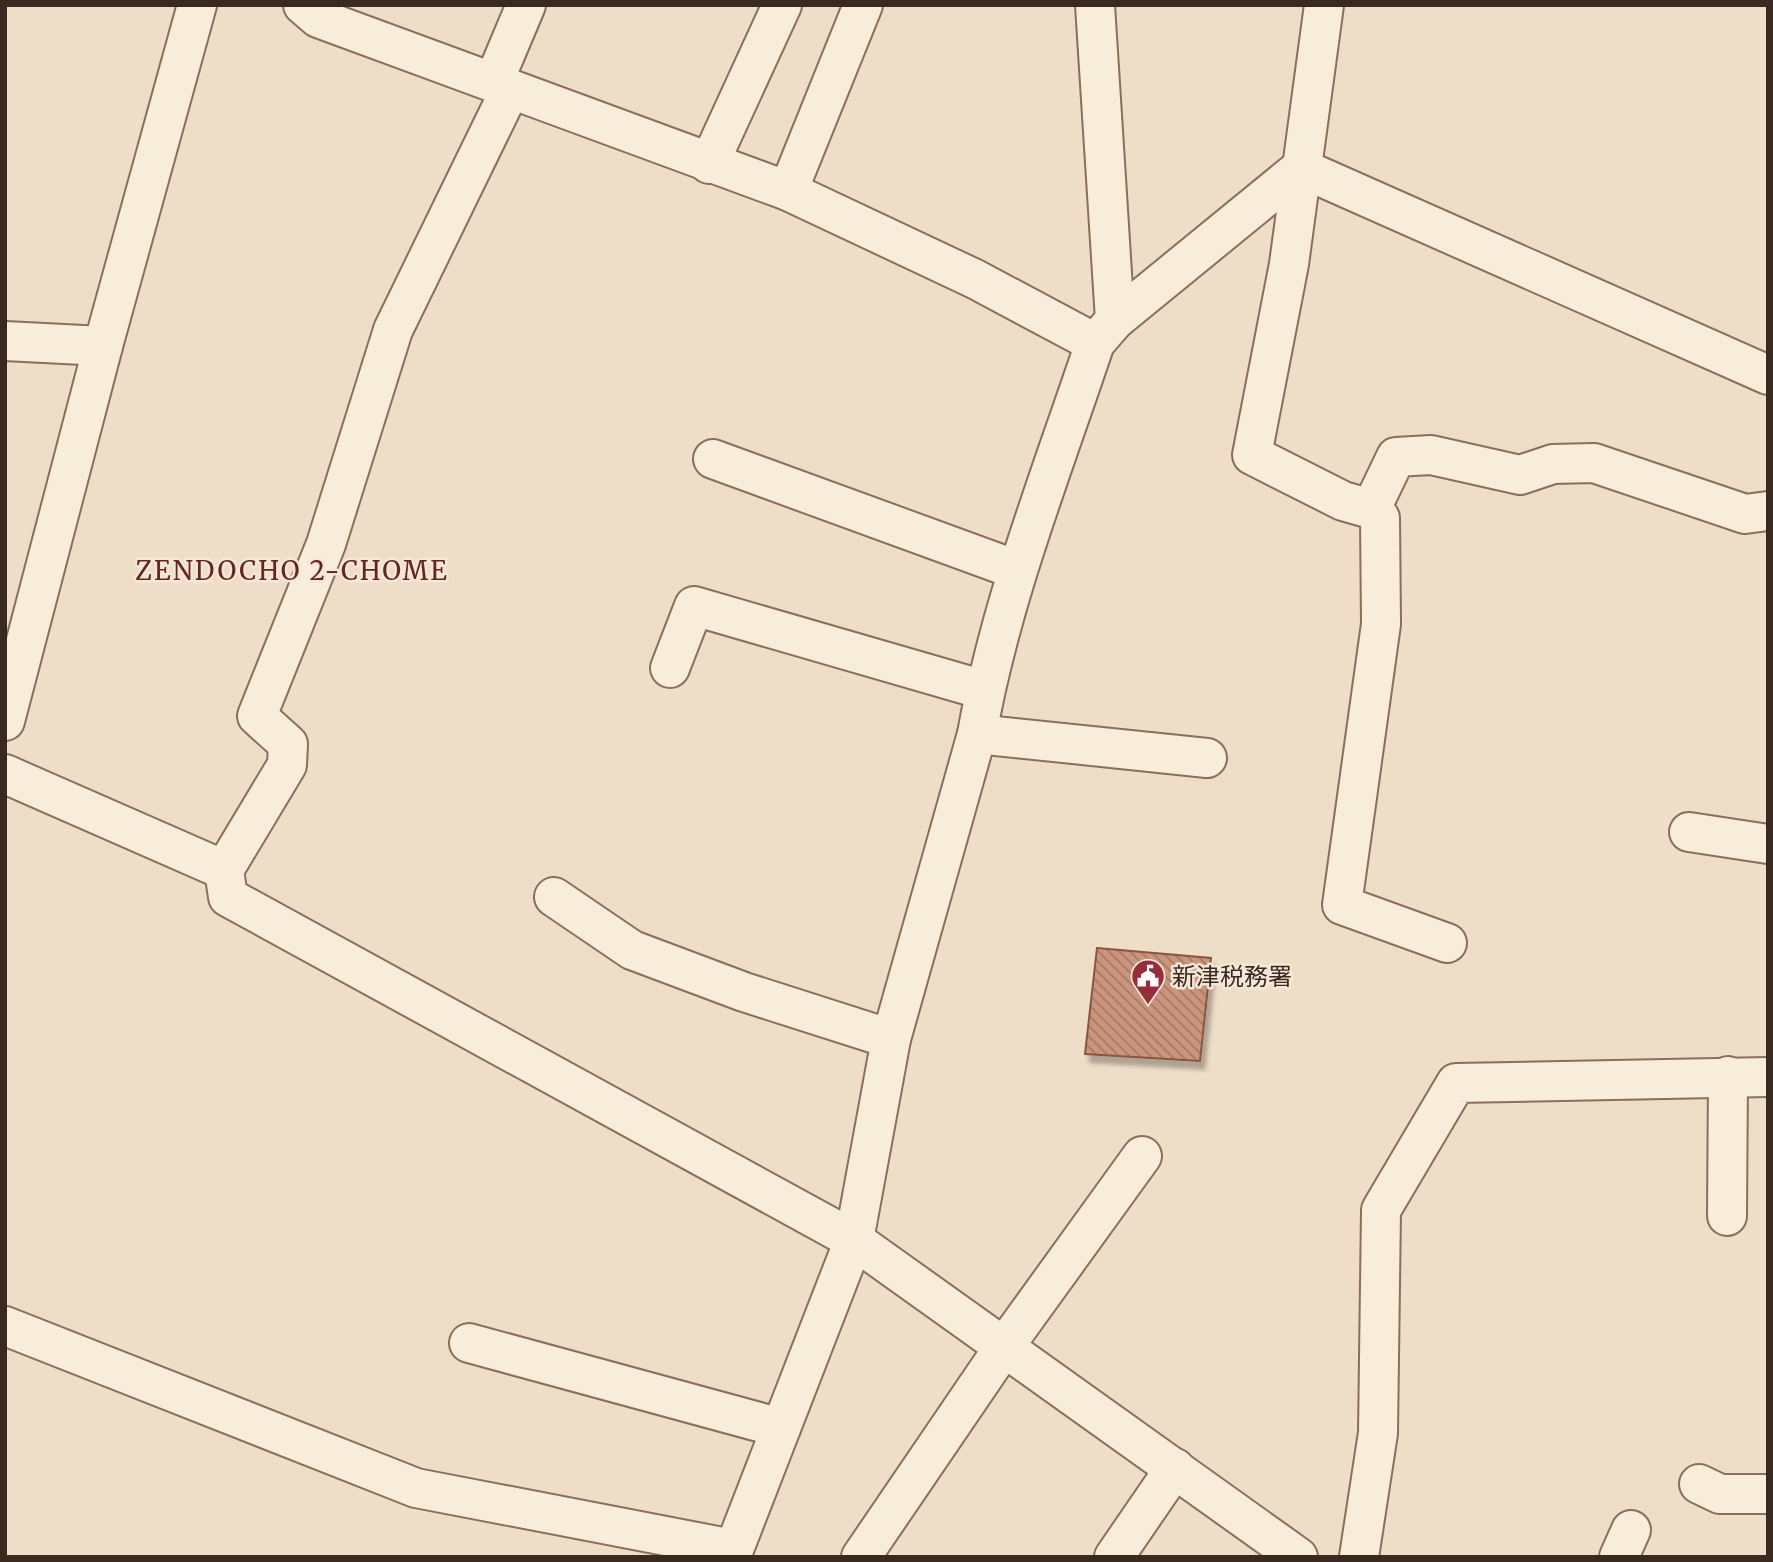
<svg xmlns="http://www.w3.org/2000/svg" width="1773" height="1562" viewBox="0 0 1773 1562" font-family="Merriweather,'Noto Sans JP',serif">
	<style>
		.building { fill: url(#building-back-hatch); stroke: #885642; stroke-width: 2; filter: url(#shadow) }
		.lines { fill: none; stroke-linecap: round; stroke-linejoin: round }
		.minor-casing { stroke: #896f5c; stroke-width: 42 }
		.minor { stroke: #f8ecda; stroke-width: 38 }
		.labels { text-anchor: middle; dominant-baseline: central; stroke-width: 5; stroke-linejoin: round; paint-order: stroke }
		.poi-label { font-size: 24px; fill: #3a2920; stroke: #f5e8d6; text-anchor: start }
		.neighbourhood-label { font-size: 26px; letter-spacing: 2px; fill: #652620; stroke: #f5e8d6 }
	</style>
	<defs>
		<pattern id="building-back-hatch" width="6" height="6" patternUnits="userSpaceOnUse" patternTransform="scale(1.75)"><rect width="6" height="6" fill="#cb947d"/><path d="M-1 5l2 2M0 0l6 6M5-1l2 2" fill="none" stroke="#a67966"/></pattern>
		<filter id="shadow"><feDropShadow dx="4.5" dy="8" stdDeviation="2" flood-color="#0004"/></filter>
	</defs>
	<rect width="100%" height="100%" fill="#eeddc7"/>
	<polygon class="building" points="1097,948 1211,958 1200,1061 1085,1054"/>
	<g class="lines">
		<g class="minor-casing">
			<g id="minor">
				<polyline points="303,5 318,18 788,191 975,279 1095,343"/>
				<polyline points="1095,5 1115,320"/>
				<polyline points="1324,5 1289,264 1252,455 1343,501 1371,509 1380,518 1381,624 1342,905 1447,943"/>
				<polyline points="494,81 526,5"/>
				<polyline points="709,164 782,5"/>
				<polyline points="1301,168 1768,375"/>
				<polyline points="788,191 863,5"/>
				<polyline points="5,341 103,346"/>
				<polyline points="713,459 1017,570"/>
				<polyline points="1371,509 1396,457 1431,455 1520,475 1553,464 1594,463 1745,514 1768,511"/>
				<polyline points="670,668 694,606 984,690"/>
				<polyline points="5,721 103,346 197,5"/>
				<polyline points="977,734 1207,758"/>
				<polyline points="5,774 224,870 228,897 854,1240 1298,1557"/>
				<polyline points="1689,832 1768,844"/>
				<polyline points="224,870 287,765 288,744 257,716 326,544 393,330 510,90"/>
				<polyline points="554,897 632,950 744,992 891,1039"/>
				<polyline points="1727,1216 1728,1076"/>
				<polyline points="5,1326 416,1488 733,1549"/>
				<polyline points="469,1343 781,1428"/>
				<polyline points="1699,1484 1720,1494 1768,1494"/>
				<path d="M731,1557L854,1240L891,1039L977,734C1001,599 1052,472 1095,343L1115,320L1301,168"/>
				<polyline points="861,1557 1004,1347 1142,1156"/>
				<polyline points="1114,1557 1175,1468"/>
				<polyline points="1359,1557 1378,1433 1381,1210 1456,1083 1768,1077"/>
				<polyline points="1619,1557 1631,1530"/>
			</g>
		</g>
		<use href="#minor" class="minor"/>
	</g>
	<defs>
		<g id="civic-pin" transform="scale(1.75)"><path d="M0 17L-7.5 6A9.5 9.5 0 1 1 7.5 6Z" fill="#972d3b" stroke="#f5e8d6"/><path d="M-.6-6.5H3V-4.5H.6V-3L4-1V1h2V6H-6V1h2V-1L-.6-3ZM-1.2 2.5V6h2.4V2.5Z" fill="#fff"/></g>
	</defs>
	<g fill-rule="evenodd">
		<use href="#civic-pin" x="1148" y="976"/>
	</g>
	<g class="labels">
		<g class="poi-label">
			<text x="1172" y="976">新津税務署</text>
		</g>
		<g class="neighbourhood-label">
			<text x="292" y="570">ZENDOCHO 2-CHOME</text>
		</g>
	</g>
	<rect width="1773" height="1562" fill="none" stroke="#3a2920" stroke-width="14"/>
</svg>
